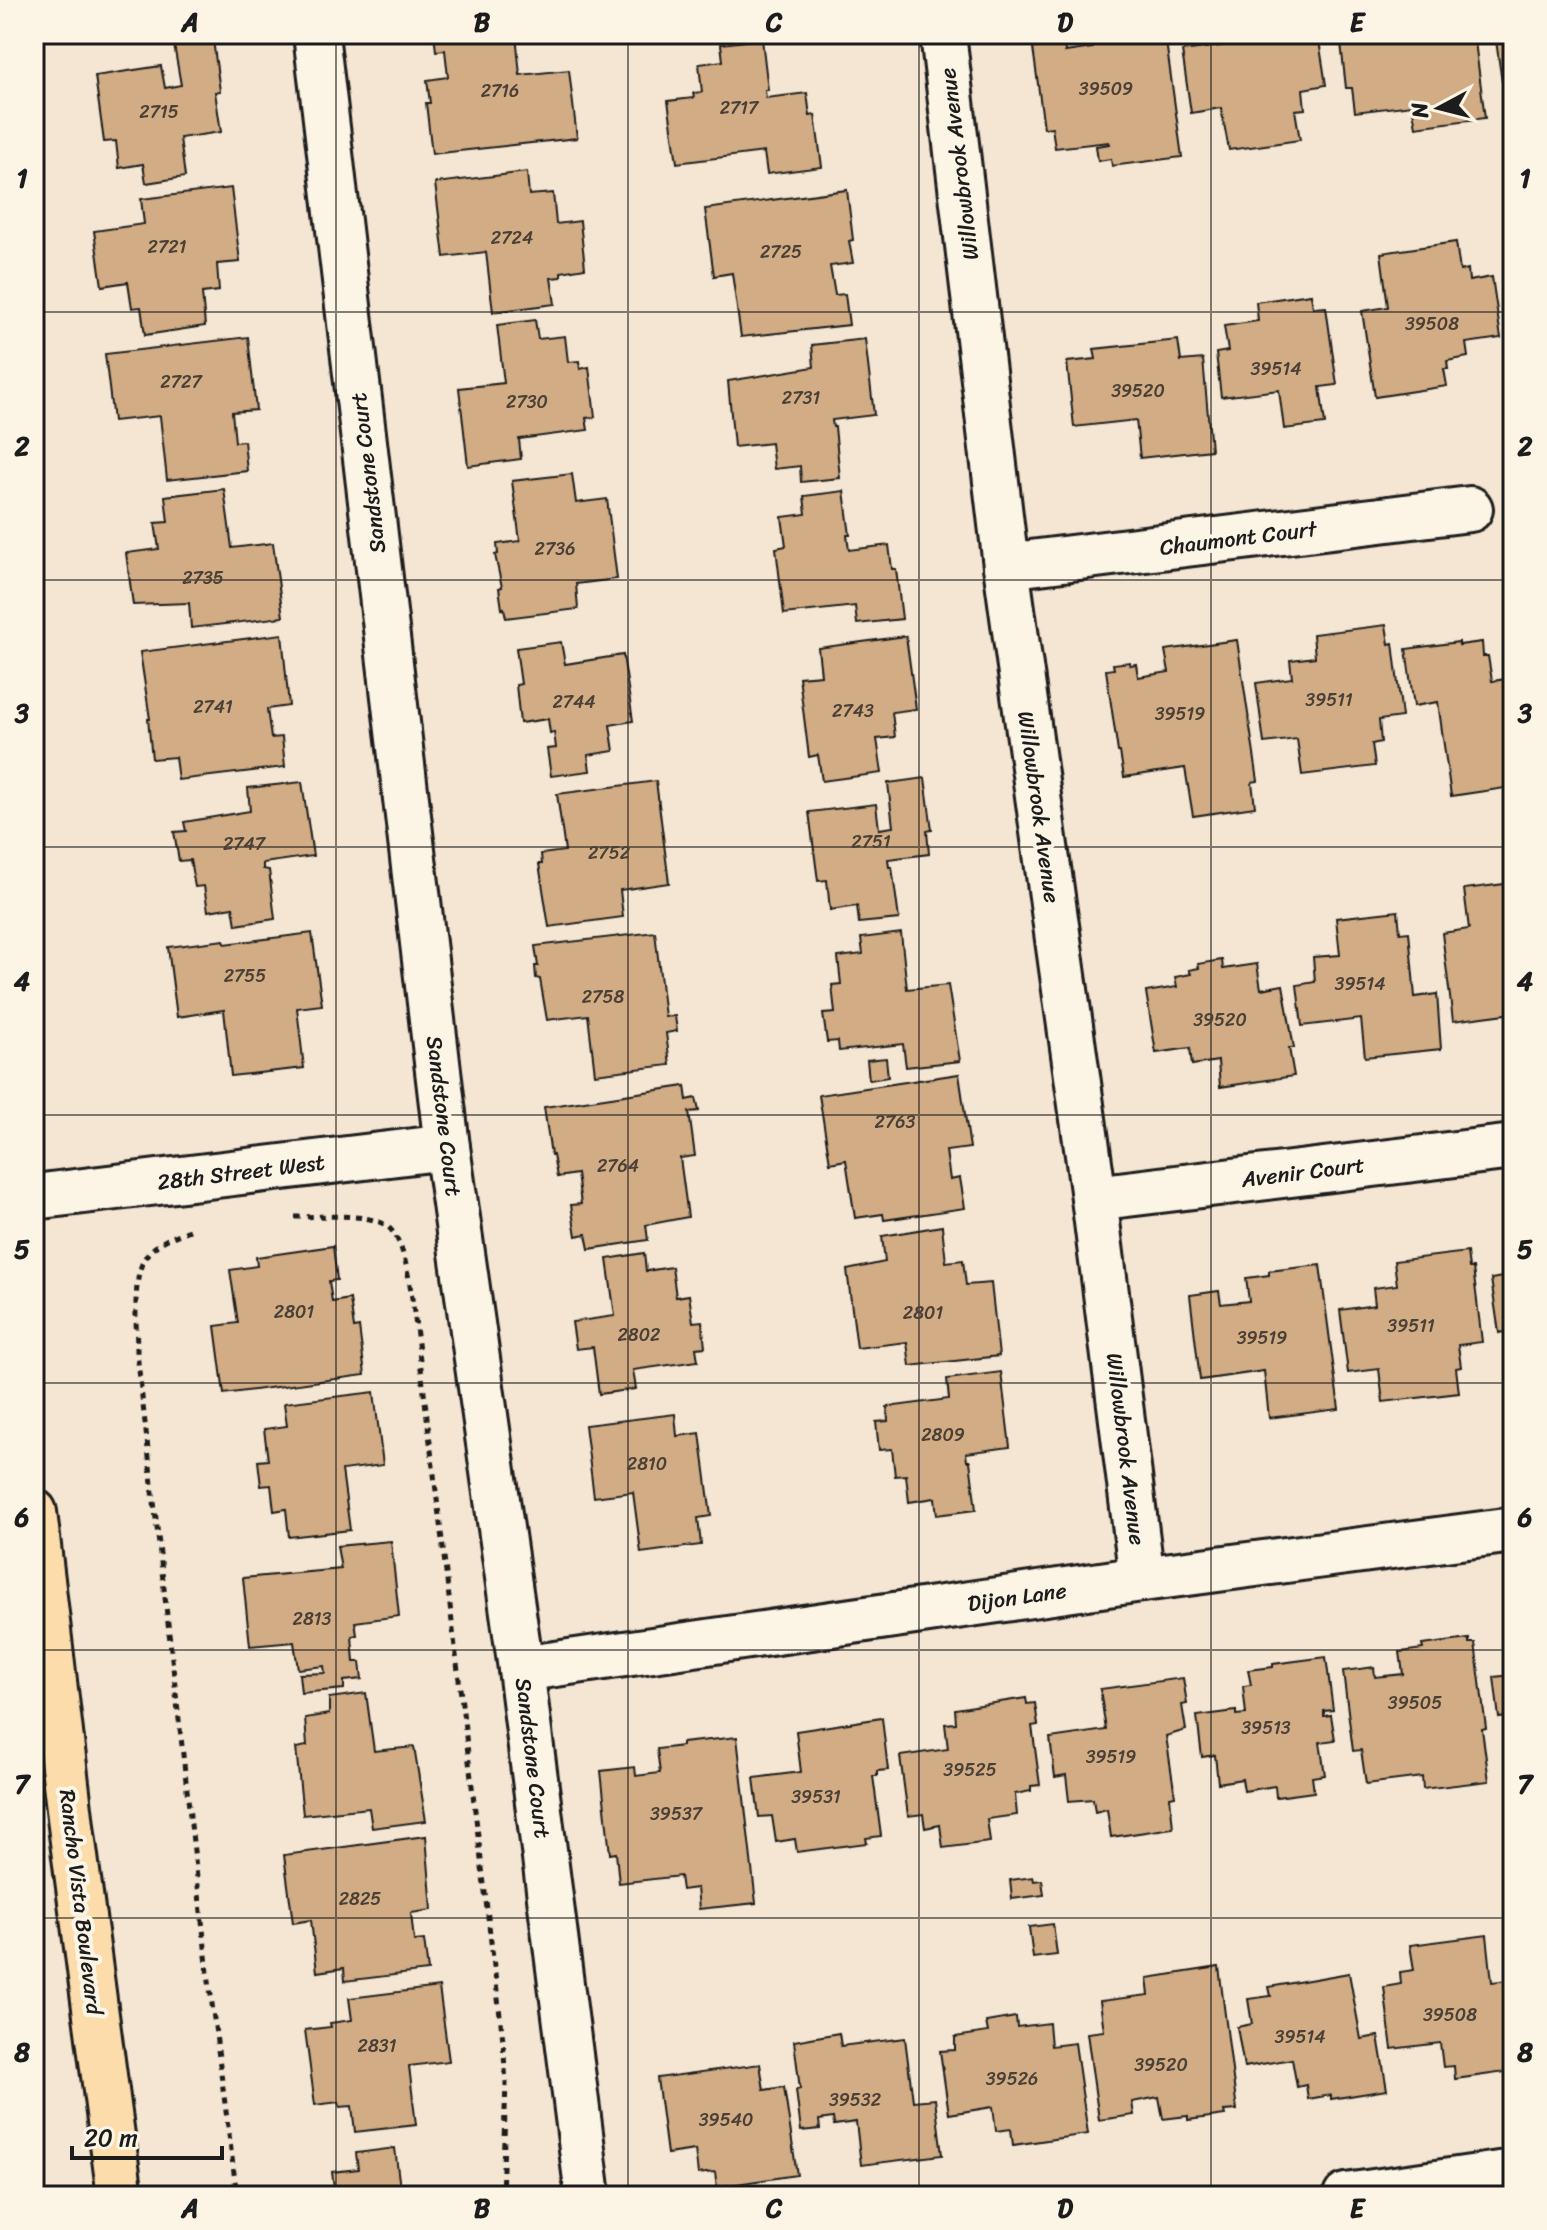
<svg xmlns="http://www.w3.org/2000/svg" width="1547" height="2230" viewBox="0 0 1547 2230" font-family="Sriracha,sans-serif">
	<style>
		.building { fill: #d2ac84; stroke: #1c1c1c; stroke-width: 2 }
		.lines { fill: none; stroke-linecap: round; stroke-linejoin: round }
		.street-casing { stroke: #1c1c1c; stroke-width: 50 }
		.primary-casing { stroke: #1c1c1c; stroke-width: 50 }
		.path { stroke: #1c1c1c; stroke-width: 5; stroke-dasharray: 6 6; stroke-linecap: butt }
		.street { stroke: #fcf5e5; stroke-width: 44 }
		.primary { stroke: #fddcac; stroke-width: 44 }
		.grid { fill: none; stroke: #1c1c1c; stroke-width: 2; stroke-opacity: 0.55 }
		.labels { text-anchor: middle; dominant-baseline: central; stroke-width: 8; stroke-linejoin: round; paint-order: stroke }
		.number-label { font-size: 18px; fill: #4a4036 }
		.street-label { font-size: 22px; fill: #1c1c1c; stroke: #fcf5e5 }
		.neatline { fill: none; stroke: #1c1c1c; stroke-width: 3 }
		.grid-label { font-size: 26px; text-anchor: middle; font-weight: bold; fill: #1c1c1c }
	</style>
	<rect width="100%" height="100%" fill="#f4e6d2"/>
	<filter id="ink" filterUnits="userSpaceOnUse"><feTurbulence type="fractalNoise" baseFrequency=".0125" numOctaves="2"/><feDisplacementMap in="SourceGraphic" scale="16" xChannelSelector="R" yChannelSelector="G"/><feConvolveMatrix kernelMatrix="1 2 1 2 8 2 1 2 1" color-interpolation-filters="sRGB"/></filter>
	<g filter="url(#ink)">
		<g class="building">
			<polygon points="66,34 124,34 67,40"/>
			<polygon points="434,34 516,34 520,75 569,70 577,138 432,154 426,103 430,103 427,80 448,77 445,50 436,51"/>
			<polygon points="1091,34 1165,34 1182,157 1112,166 1111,159 1098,161 1096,146 1110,144 1109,142 1055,148 1052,127 1044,128 1033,48 1064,44 1065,52 1093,48"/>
			<polygon points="1242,34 1318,34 1326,85 1303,89 1305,109 1295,110 1300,140 1229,150 1221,108 1191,113 1182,51 1243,43"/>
			<polygon points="1340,34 1474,34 1485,118 1416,127 1412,105 1355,112 1352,88 1346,88"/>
			<polygon points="1495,34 1513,34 1513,81 1502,82"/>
			<polygon points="762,39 768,90 765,90 766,98 807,93 810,116 815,115 822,167 767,174 764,152 677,163 668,101 694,98 693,93 702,92 699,64 723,61 721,44"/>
			<polygon points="213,40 220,91 215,92 221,132 180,138 185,177 146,183 143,164 119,168 116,141 104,142 95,76 161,66 165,88 181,85 174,45"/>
			<polygon points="527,172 529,195 553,193 556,224 580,221 585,268 561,272 561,277 551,278 555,304 493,312 486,252 444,257 435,183"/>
			<polygon points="231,188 240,262 217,264 219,291 202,293 205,326 145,335 141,307 132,308 128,282 102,286 94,231 144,224 141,199"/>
			<polygon points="847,190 853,240 849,241 853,263 830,266 835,295 845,294 849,325 741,337 732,273 714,276 705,209"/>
			<polygon points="1456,242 1460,271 1468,269 1469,281 1492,277 1501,338 1466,343 1468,357 1447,361 1448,369 1444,369 1447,386 1375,397 1362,311 1388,307 1381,253"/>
			<polygon points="1311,294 1313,308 1326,307 1337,385 1320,387 1325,424 1284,429 1279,390 1221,397 1216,353 1228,351 1224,326 1258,321 1256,302"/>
			<polygon points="535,320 538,339 565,336 568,362 579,361 580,369 589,367 595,417 586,418 588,430 519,439 521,459 468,466 459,388 504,383 497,325"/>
			<polygon points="248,337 256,410 232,412 235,442 244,441 247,471 167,480 160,416 113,421 105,354"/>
			<polygon points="865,339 874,415 832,420 833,427 835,427 840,478 801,482 800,466 774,469 771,443 734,447 728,381 814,367 812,345"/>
			<polygon points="1178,340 1181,361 1203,359 1211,450 1140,458 1136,420 1074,427 1067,362 1096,359 1094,349"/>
			<polygon points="572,474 576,503 607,499 617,579 576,584 578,609 506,618 504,608 502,609 499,588 502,587 495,555 498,554 497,544 520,541 512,481"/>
			<polygon points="224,489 232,548 273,543 283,617 191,628 189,603 133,605 126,553 159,549 155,523 168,522 165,496"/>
			<polygon points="844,491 850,535 847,535 849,550 889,545 892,569 896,569 902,619 857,624 855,606 784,614 776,548 786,546 782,517 806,514 804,496"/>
			<polygon points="1386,625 1389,644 1393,643 1402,717 1379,720 1381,742 1372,744 1375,766 1302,775 1297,739 1264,743 1256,683 1292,678 1290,660 1315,657 1313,634"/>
			<polygon points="282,634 289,706 267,709 271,738 282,737 285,767 178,780 175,757 152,759 148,719 150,719 140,652"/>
			<polygon points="906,636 916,709 892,712 895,737 877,739 882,773 822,781 818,755 809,757 799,677 821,675 818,648"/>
			<polygon points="1237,640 1258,781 1252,782 1255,807 1193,816 1185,768 1124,777 1120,752 1118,752 1106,670 1114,669 1113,664 1130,662 1130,665 1136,664 1138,677 1169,672 1165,650"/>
			<polygon points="561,642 565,664 623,655 633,721 610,725 614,751 588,755 590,771 551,776 547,749 556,748 554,732 550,733 548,719 520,723 516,685 521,684 516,648"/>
			<polygon points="1459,642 1459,645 1482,642 1483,656 1488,656 1492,681 1513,678 1513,758 1508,758 1512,787 1451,796 1438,702 1414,706 1406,649"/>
			<polygon points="925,778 932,830 927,831 929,854 888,859 889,867 892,867 899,919 859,923 857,906 830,910 827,880 818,881 809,812 876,804 879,829 893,827 888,783"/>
			<polygon points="656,781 669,883 620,890 623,917 549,927 539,864 542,864 541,854 565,851 557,794"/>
			<polygon points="302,782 313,856 263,863 263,869 269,870 275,919 236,925 233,907 208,911 204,886 195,887 190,860 179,861 174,832 186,831 184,822 250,811 248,788"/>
			<polygon points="1513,883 1513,1013 1453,1021 1442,933 1469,929 1464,889"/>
			<polygon points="1398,911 1400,933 1409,932 1415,997 1437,994 1441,1049 1365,1057 1361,1019 1302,1026 1297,985 1315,982 1313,957 1340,955 1336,918"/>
			<polygon points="655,932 665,1017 675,1016 677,1031 666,1033 670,1065 595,1074 588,1015 547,1020 540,979 536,978 535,966 538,966 535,946"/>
			<polygon points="312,933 322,1005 297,1008 304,1068 231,1076 224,1010 177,1017 168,947 224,940 225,944"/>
			<polygon points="901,933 907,989 948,985 960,1061 906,1067 903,1044 839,1051 838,1041 827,1042 823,1014 835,1013 832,985 841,984 838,957 863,954 861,938"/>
			<polygon points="1222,960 1223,969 1257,964 1261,989 1283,985 1294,1048 1289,1048 1294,1076 1220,1087 1218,1061 1192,1065 1190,1048 1156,1053 1146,992 1177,987 1175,977 1191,974 1189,970 1199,968 1198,964"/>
			<polygon points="886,1058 888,1077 869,1080 867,1060"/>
			<polygon points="959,1074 970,1148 946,1151 950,1180 960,1178 965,1208 884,1220 883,1214 855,1218 846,1160 830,1163 819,1095"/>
			<polygon points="685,1086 687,1100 696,1098 699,1111 689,1112 695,1156 680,1158 688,1217 646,1225 648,1240 589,1249 586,1234 576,1236 571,1205 581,1204 577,1174 557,1177 553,1155 551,1155 544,1107"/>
			<polygon points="942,1226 946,1262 963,1260 966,1285 991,1283 999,1356 910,1366 907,1342 857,1348 847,1270 885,1262 882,1236"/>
			<polygon points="333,1246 337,1280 329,1281 332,1302 350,1299 354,1328 359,1327 365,1375 224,1394 215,1326 238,1323 230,1270 257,1266 256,1257"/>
			<polygon points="1467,1252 1469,1268 1473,1268 1482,1342 1458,1345 1461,1367 1456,1368 1459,1393 1383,1402 1379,1369 1348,1373 1340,1310 1375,1305 1373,1288 1397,1285 1394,1261"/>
			<polygon points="644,1253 646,1271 672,1267 676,1297 689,1295 693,1322 702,1321 705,1347 696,1348 698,1361 633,1370 636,1389 599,1394 593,1347 576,1349 572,1322 615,1316 607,1259"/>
			<polygon points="1320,1265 1339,1409 1269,1418 1264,1371 1200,1380 1190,1295 1219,1291 1221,1304 1249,1301 1246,1278 1269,1275 1269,1271"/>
			<polygon points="1513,1275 1513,1330 1499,1333 1491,1279"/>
			<polygon points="1001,1372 1010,1447 966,1453 967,1461 970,1461 976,1510 937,1515 935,1498 909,1502 906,1475 895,1476 892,1449 879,1450 876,1422 888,1421 887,1407 949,1399 947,1379"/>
			<polygon points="374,1392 383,1465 342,1470 350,1530 289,1537 286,1509 274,1511 271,1485 261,1486 258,1461 268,1460 264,1429 287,1426 284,1403"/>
			<polygon points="675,1414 677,1436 700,1433 711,1516 698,1518 701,1545 641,1553 633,1492 594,1497 585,1425"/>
			<polygon points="391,1541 399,1616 355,1622 357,1635 352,1636 354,1662 360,1662 362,1679 344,1681 344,1689 301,1693 299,1674 325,1673 324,1666 298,1669 294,1642 250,1646 243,1578 341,1569 337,1546"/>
			<polygon points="1469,1639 1469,1643 1475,1643 1486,1728 1482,1729 1489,1781 1423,1789 1422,1777 1366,1784 1361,1750 1353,1751 1343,1671 1374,1667 1375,1677 1403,1674 1400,1652 1423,1649 1422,1645"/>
			<polygon points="1326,1657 1333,1710 1324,1711 1324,1716 1331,1715 1335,1740 1320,1742 1325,1775 1312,1777 1314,1792 1276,1797 1275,1786 1244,1791 1242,1779 1218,1783 1215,1755 1202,1757 1197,1716 1236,1711 1236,1715 1246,1714 1243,1686 1251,1685 1248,1670 1273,1667 1273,1664"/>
			<polygon points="1513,1675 1513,1719 1513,1716 1499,1718 1494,1677"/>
			<polygon points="1183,1678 1187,1704 1182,1705 1186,1730 1166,1736 1175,1796 1170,1797 1173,1828 1111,1837 1107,1809 1095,1812 1093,1799 1069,1801 1066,1775 1055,1777 1050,1738 1106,1730 1100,1689"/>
			<polygon points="366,1693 374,1751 414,1747 426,1821 372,1828 369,1808 303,1815 296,1748 307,1746 305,1718 329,1714 329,1698"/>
			<polygon points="1026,1698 1027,1704 1035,1703 1038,1725 1032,1726 1040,1785 1031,1786 1031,1791 1015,1794 1017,1815 987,1819 990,1842 943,1848 940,1825 925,1828 923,1814 908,1816 900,1756 948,1749 945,1724 956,1723 955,1709"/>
			<polygon points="882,1718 888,1770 877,1771 877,1776 873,1776 881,1836 866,1838 867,1843 797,1852 795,1839 776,1842 772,1816 759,1817 754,1778 801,1772 796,1731"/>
			<polygon points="737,1737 756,1903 699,1909 697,1888 682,1890 680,1876 619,1883 616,1853 610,1854 601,1771 635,1767 636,1776 660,1773 657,1749 682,1746 682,1743"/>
			<polygon points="426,1836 432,1910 411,1913 414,1941 424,1940 428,1971 345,1981 344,1968 317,1972 311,1920 293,1923 284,1855"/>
			<polygon points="1033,1877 1034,1881 1042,1880 1044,1895 1012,1899 1010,1880"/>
			<polygon points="1053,1924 1057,1955 1033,1958 1029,1927"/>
			<polygon points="1487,1935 1492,1982 1509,1980 1509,1983 1513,1983 1513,2071 1455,2079 1454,2066 1443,2067 1440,2043 1392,2049 1384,1987 1401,1984 1400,1972 1414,1970 1410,1945"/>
			<polygon points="1219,1967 1237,2110 1224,2111 1225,2115 1188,2120 1188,2116 1163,2119 1159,2097 1132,2102 1134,2115 1099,2120 1087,2033 1104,2031 1100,2001 1149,1995 1147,1978"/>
			<polygon points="1349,1973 1361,2039 1378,2036 1387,2090 1331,2099 1331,2095 1308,2099 1306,2085 1297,2087 1292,2059 1244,2067 1237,2027 1252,2024 1248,1999 1271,1996 1269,1987"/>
			<polygon points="439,1987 449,2061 409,2066 416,2125 355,2132 352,2106 340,2107 339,2102 315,2105 305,2030 331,2027 330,2023 352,2020 349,1998"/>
			<polygon points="1016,2017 1017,2027 1049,2023 1051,2046 1075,2043 1088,2134 1013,2145 1011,2129 996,2131 993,2107 949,2114 940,2051 955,2050 955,2037 988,2032 986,2022"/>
			<polygon points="839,2033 841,2046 905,2038 913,2101 935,2099 942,2155 861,2165 856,2122 834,2125 833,2118 819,2120 820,2129 801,2131 796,2090 800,2089 794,2041"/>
			<polygon points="760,2064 764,2090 784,2087 797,2175 717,2187 715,2172 698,2174 695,2150 667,2154 657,2078"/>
			<polygon points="395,2148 401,2196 335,2196 332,2172 358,2169 356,2153"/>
		</g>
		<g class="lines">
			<g class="street-casing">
				<g id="street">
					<polyline points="316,34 447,1147 521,1669 588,2196"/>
					<polyline points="943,34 1006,566 1094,1198 1142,1579"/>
					<polyline points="1006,566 1470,509"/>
					<polyline points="34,1197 447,1147"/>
					<polyline points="1094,1198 1513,1147"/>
					<polyline points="521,1669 1142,1579 1513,1530"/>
					<polyline points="1346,2196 1513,2172"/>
				</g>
			</g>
			<g class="primary-casing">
				<polyline id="primary" points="34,1512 72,1834 120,2196"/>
			</g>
			<g class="path">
				<path d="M295,1217C318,1217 368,1212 387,1226C407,1241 411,1295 415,1319L503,2040L506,2083L502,2196"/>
				<path d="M190,1230C175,1236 158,1241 147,1255C131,1275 137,1327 137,1353L208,1973L237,2196"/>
			</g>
			<use href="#street" class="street"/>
			<use href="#primary" class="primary"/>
		</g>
	</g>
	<path class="grid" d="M336,34V2196M628,34V2196M919,34V2196M1211,34V2196M34,312H1513M34,580H1513M34,847H1513M34,1115H1513M34,1383H1513M34,1650H1513M34,1918H1513"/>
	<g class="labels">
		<g class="number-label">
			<text x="1106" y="89">39509</text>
			<text x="500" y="91">2716</text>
			<text x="739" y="108">2717</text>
			<text x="159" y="112">2715</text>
			<text x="512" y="238">2724</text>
			<text x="167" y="247">2721</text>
			<text x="781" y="252">2725</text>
			<text x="1432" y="324">39508</text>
			<text x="1276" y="369">39514</text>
			<text x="181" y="382">2727</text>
			<text x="1138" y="391">39520</text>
			<text x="801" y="398">2731</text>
			<text x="527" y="402">2730</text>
			<text x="555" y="549">2736</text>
			<text x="203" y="578">2735</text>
			<text x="1329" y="700">39511</text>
			<text x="574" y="702">2744</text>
			<text x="213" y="707">2741</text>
			<text x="853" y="711">2743</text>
			<text x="1180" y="714">39519</text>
			<text x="871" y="842">2751</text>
			<text x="244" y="844">2747</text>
			<text x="609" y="853">2752</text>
			<text x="245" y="976">2755</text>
			<text x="1360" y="984">39514</text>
			<text x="603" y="997">2758</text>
			<text x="1220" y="1020">39520</text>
			<text x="895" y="1122">2763</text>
			<text x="618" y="1166">2764</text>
			<text x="294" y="1312">2801</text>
			<text x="923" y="1313">2801</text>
			<text x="1411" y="1326">39511</text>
			<text x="639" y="1335">2802</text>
			<text x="1262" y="1338">39519</text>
			<text x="943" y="1435">2809</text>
			<text x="647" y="1464">2810</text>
			<text x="312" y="1619">2813</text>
			<text x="1415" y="1703">39505</text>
			<text x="1266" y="1728">39513</text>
			<text x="1111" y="1757">39519</text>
			<text x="970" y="1770">39525</text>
			<text x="816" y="1797">39531</text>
			<text x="676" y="1814">39537</text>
			<text x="360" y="1899">2825</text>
			<text x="1450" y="2015">39508</text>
			<text x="1300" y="2037">39514</text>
			<text x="377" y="2046">2831</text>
			<text x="1161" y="2065">39520</text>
			<text x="1012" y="2079">39526</text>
			<text x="855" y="2100">39532</text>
			<text x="726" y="2120">39540</text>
		</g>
		<g class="street-label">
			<text transform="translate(959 164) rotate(-97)">Willowbrook Avenue</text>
			<text transform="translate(368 473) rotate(-97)">Sandstone Court</text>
			<text transform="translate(1238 538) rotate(-7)">Chaumont Court</text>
			<text transform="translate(1039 807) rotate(82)">Willowbrook Avenue</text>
			<text transform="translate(444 1116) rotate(83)">Sandstone Court</text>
			<text transform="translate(241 1172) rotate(-7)">28th Street West</text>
			<text transform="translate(1303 1172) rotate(-7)">Avenir Court</text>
			<text transform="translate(1126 1449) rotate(83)">Willowbrook Avenue</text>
			<text transform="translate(1017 1597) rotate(-8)">Dijon Lane</text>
			<text transform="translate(533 1758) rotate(83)">Sandstone Court</text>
			<text transform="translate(81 1902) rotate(83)">Rancho Vista Boulevard</text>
		</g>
	</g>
	<rect width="1547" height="2230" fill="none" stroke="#fcf5e5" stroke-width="88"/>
	<g transform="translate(1439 108) rotate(263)" stroke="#fcf5e5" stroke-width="6" paint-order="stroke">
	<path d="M0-6L14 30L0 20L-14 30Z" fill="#1c1c1c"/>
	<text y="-12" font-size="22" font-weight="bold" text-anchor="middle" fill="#1c1c1c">N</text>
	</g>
	<path d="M72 2146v12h150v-12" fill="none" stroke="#1c1c1c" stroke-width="4"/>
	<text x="84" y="2146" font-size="24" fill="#1c1c1c" stroke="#fcf5e5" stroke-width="6" paint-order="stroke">20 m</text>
	<rect x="44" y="44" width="1459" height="2142" class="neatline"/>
	<g class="grid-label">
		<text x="190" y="31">A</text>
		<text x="482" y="31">B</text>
		<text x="774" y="31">C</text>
		<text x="1065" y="31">D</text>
		<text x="1357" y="31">E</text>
		<text x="22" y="187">1</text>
		<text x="1525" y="187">1</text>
		<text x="22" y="455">2</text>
		<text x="1525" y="455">2</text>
		<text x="22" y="722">3</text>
		<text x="1525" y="722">3</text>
		<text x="22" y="990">4</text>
		<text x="1525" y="990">4</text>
		<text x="22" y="1258">5</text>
		<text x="1525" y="1258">5</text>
		<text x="22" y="1526">6</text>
		<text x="1525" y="1526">6</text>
		<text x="22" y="1793">7</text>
		<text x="1525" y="1793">7</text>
		<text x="22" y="2061">8</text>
		<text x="1525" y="2061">8</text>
		<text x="190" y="2217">A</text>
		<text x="482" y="2217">B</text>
		<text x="774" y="2217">C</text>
		<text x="1065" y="2217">D</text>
		<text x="1357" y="2217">E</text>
	</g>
</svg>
